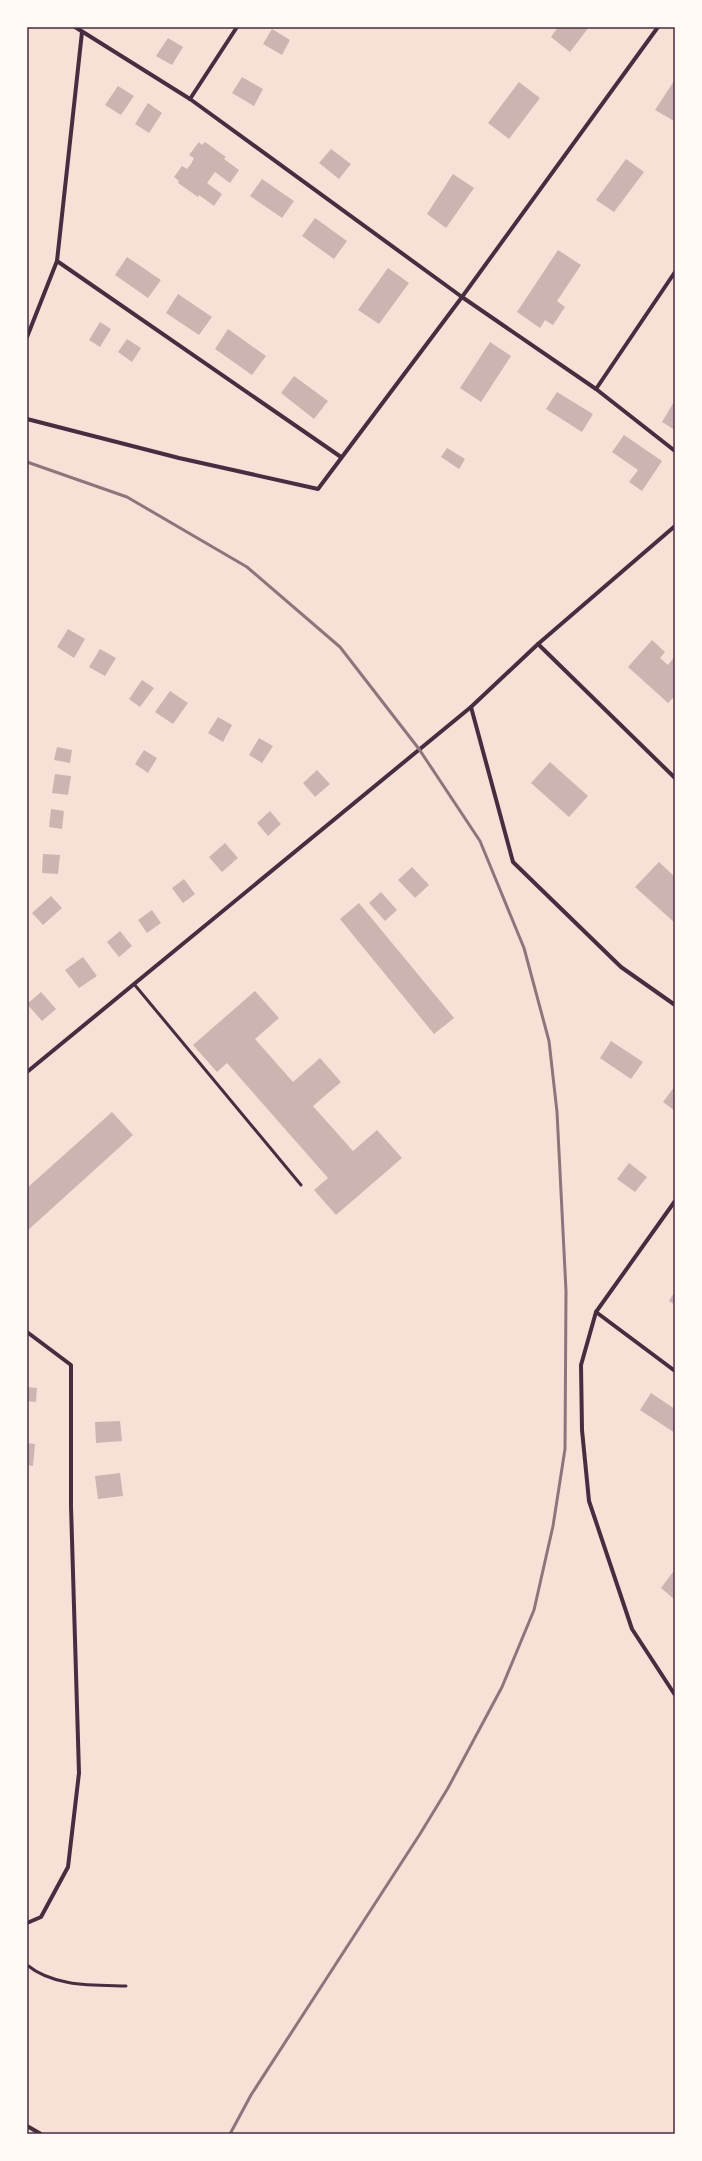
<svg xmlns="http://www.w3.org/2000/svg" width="702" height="2161" viewBox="0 0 702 2161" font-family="'Noto Serif',serif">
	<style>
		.building { fill: #ccb4b1 }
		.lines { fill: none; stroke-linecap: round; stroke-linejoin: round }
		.service { stroke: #4a2c40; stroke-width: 3 }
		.minor { stroke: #4a2c40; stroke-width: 4 }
		.rail { stroke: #8f747c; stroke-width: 3 }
		.neatline { fill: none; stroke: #4a2c40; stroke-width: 1.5 }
	</style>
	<rect width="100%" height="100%" fill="#f7e1d7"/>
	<g class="building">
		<polygon points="558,27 589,27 570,52 551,37"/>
		<polygon points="272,29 290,40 282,55 263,44"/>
		<polygon points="168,38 183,47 172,65 156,56"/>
		<polygon points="242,77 263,89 254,106 232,93"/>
		<polygon points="674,81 675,81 674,121 655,110"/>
		<polygon points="519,82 540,98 509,139 488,123"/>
		<polygon points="118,86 134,96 121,115 105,105"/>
		<polygon points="148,103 162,113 149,133 135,124"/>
		<polygon points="199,142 202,145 205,142 226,157 224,159 239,170 230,183 215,172 207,183 222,194 214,206 199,195 198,197 178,183 179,181 174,177 182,166 187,169 191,164 194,158 189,155"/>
		<polygon points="331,149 351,164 339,179 319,163"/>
		<polygon points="626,159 644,172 614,212 596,200"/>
		<polygon points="453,174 474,188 446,228 427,214"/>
		<polygon points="262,179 294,201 282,218 250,196"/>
		<polygon points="315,218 347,241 334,259 302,236"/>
		<polygon points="558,250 581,265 557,301 565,307 553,325 545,320 540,328 517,312"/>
		<polygon points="127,257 161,280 148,298 115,275"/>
		<polygon points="388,268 409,283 379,324 358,310"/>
		<polygon points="178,294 212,317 199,335 166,313"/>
		<polygon points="100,322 111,329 100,347 89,340"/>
		<polygon points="228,329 266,356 252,375 215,349"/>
		<polygon points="127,339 141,348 132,362 118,352"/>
		<polygon points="490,342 511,356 481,402 460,388"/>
		<polygon points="294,376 328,401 314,419 281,393"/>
		<polygon points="557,392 593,414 582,432 546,409"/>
		<polygon points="675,400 675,430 662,422"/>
		<polygon points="624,435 662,461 642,491 629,482 638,470 612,452"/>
		<polygon points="447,448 465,459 459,469 441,457"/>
		<polygon points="68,629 85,639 74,658 57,647"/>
		<polygon points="652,640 665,652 660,658 668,665 675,656 675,696 668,703 628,667"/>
		<polygon points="100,649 116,658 105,676 89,667"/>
		<polygon points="142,680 154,688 140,707 129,699"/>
		<polygon points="170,691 188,703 173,724 155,712"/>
		<polygon points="218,717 232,725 223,742 208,733"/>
		<polygon points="259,738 273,746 262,763 249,755"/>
		<polygon points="57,747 72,750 70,763 54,760"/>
		<polygon points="144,750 157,758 148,773 135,764"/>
		<polygon points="550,762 588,796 569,817 531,783"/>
		<polygon points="317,770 330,784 315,797 303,783"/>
		<polygon points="55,774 71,776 68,795 52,793"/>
		<polygon points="51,809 64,811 62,829 49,827"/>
		<polygon points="270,811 281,824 268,836 257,823"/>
		<polygon points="225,843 238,858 222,872 209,857"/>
		<polygon points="43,854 60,855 58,874 42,873"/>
		<polygon points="659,862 675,877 675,923 635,887"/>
		<polygon points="412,867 429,885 415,898 398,880"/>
		<polygon points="184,879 195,894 183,903 172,888"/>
		<polygon points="381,892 397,910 385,921 369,903"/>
		<polygon points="51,896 62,908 43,925 32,913"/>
		<polygon points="359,903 454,1018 434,1034 340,919"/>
		<polygon points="152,910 161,923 147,933 138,920"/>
		<polygon points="120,931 132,946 119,957 107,942"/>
		<polygon points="83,957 97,976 79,988 65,970"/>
		<polygon points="255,991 279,1018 255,1039 293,1082 320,1058 341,1082 313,1106 353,1151 377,1130 402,1158 336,1215 314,1190 328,1178 227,1063 217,1072 193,1045"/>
		<polygon points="41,992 56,1009 42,1021 27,1004"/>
		<polygon points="611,1041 643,1062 631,1079 600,1058"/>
		<polygon points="675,1086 675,1111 663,1102"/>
		<polygon points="112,1112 133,1135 27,1231 27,1188"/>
		<polygon points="629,1163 647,1177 635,1192 617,1179"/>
		<polygon points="675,1291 675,1305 669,1301"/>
		<polygon points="27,1387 37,1388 36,1402 27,1401"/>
		<polygon points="651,1393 675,1409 675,1433 640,1410"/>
		<polygon points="120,1421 122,1441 96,1443 95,1422"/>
		<polygon points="27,1443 35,1444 33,1466 27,1465"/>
		<polygon points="120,1473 123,1496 98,1499 95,1476"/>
		<polygon points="673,1572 675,1574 674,1599 661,1588"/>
	</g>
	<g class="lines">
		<g class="service">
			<polyline points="134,984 301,1185"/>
			<path d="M27,1965C54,1987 93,1985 126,1986"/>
		</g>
		<g class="minor">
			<polyline points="75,27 190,99 462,297 596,389 675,451"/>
			<polyline points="190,99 237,27"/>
			<polyline points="57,261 341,457"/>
			<polyline points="27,337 57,261 82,32"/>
			<polyline points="596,389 675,272"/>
			<polyline points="27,419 179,458 318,489 462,297 658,27"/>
			<polyline points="538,644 675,778"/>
			<polyline points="471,707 513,862 621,967 675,1005"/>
			<polyline points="27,1072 471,707 538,644 675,526"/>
			<polyline points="675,1201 596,1312 675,1371"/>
			<polyline points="596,1312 581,1365 582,1430 589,1501 632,1629 675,1695"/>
			<polyline points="27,1332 71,1365 71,1506 79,1773 68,1867 41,1917 27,1923"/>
			<polyline points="27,2126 41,2134"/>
		</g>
		<polyline class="rail" points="27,462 127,497 247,567 340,647 419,749 480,841 524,948 549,1041 557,1112 566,1291 565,1449 553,1526 534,1610 502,1687 448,1788 420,1834 251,2095 230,2134"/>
	</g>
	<rect width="702" height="2161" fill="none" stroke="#fffaf5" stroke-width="56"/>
	<rect x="28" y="28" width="646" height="2105" class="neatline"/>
</svg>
